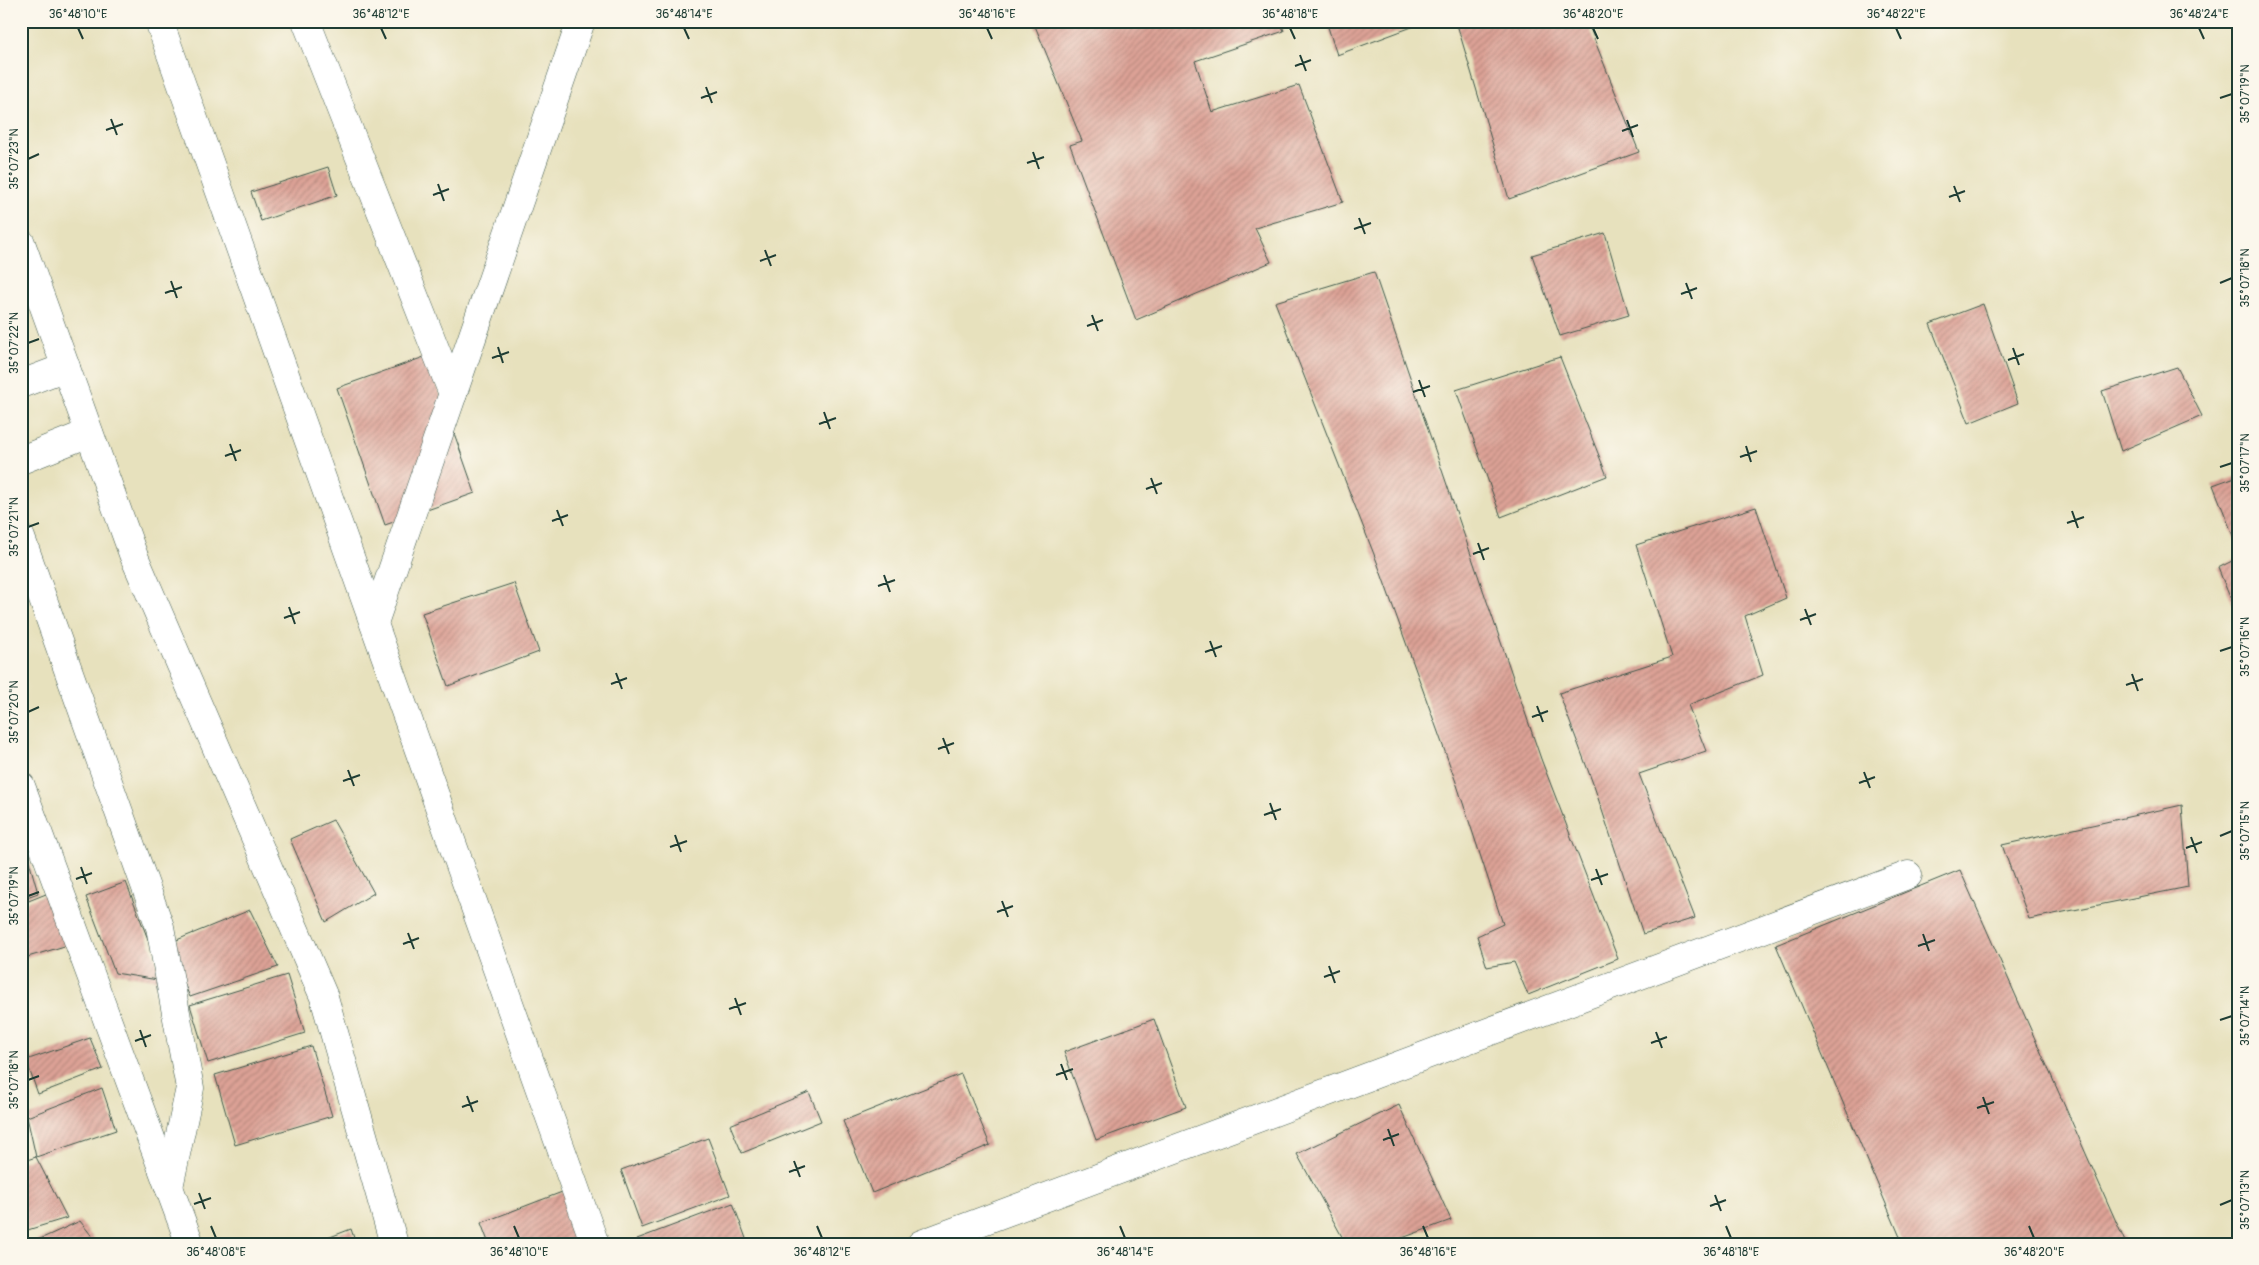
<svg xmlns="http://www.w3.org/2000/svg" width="2259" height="1265" viewBox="0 0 2259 1265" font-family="Pangolin,sans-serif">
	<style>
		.building { fill: url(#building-hatch) }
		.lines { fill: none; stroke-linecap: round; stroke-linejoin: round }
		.minor-casing { stroke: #3d5649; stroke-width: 29 }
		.minor { stroke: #fff; stroke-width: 28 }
		.ticks { fill: none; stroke: #1f3d34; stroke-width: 2 }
		.neatline { fill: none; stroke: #1f3d34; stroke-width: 2 }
		.ticks-label { font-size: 12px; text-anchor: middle; fill: #1f3d34 }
	</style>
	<defs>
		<pattern id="building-hatch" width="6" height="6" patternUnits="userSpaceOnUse" patternTransform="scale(1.25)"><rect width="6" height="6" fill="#dda296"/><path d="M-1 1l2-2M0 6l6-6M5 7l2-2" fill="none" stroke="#b3857b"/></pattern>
	</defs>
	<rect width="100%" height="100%" fill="#fbf7ec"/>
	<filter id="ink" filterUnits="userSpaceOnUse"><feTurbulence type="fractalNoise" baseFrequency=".02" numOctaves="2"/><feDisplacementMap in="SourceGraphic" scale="10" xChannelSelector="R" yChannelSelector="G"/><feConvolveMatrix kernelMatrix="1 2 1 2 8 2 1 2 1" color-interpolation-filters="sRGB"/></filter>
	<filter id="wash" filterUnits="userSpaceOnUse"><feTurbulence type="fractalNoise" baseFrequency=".0096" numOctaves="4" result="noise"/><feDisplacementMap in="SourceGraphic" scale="20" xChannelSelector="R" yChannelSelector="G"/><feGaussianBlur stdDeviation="1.12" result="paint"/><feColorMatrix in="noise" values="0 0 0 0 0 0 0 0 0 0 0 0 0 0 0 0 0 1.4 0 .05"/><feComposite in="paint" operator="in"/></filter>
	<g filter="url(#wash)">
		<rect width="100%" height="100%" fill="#e7e1bd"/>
		<g id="blocks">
			<g class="building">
				<polygon points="1033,21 1280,21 1284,31 1195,61 1212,112 1299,85 1343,202 1255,228 1271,262 1136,320 1070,145 1082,141"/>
				<polygon points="1326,21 1428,21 1337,55"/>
				<polygon points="1456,21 1587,21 1639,152 1509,199"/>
				<polygon points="328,167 337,195 261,221 251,192"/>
				<polygon points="1605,233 1629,315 1560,336 1532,255"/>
				<polygon points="1374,272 1541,759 1618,959 1528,995 1514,962 1487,967 1477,936 1503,924 1457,785 1377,562 1275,302"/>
				<polygon points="1983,304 2018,403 1969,423 1930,324"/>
				<polygon points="21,343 26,355 21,356"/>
				<polygon points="427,356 475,493 385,525 337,388"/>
				<polygon points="1560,357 1607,476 1501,517 1456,390"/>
				<polygon points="2177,367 2202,416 2121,451 2102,391"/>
				<polygon points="2238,476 2238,548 2213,485"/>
				<polygon points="1756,507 1786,598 1745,616 1763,675 1688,705 1706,751 1639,774 1695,918 1643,934 1595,789 1559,693 1672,657 1636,545"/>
				<polygon points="2238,558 2238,617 2218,568"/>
				<polygon points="21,571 28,589 21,592"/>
				<polygon points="514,583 539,652 448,686 422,613"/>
				<polygon points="2182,805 2188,887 2029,919 2002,845"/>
				<polygon points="333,820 374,893 326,922 290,839"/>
				<polygon points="21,840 23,840 38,893 21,899"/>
				<polygon points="1960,870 2126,1244 1903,1244 1776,945"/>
				<polygon points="126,882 164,981 115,973 86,897"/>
				<polygon points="46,894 68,945 21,959 21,904"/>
				<polygon points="250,910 278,967 190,997 167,944"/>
				<polygon points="287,975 305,1033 208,1063 190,1005"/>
				<polygon points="1154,1019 1186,1107 1096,1140 1064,1052"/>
				<polygon points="90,1038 103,1069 38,1094 26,1060"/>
				<polygon points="311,1046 332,1116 235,1145 215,1075"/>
				<polygon points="961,1074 990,1145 872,1193 843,1121"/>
				<polygon points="102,1088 116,1130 36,1157 27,1117"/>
				<polygon points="809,1092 821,1121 742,1153 730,1125"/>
				<polygon points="1399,1105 1451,1220 1386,1244 1346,1244 1297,1154"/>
				<polygon points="708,1138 730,1195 642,1228 621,1170"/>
				<polygon points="36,1157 67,1218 21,1232 21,1162"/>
				<polygon points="570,1189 587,1234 562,1244 489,1244 481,1223"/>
				<polygon points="733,1203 748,1244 639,1244 637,1239"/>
				<polygon points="80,1221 98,1244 29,1244"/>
				<polygon points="351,1229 356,1244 312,1244"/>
			</g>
		</g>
	</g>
	<g filter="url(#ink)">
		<use href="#blocks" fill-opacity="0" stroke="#3d5649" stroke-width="1"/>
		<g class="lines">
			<g class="minor-casing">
				<g id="minor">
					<polyline points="159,21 595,1244"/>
					<polyline points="306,21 453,394"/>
					<polyline points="21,243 133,554 324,997 394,1244"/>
					<polyline points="21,384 66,367"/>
					<polyline points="21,460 89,433"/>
					<polyline points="21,538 160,927 190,1088 169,1187"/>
					<polyline points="374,623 581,21"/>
					<polyline points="21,786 190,1244"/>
					<polyline points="921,1244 1908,875"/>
				</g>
			</g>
			<use href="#minor" class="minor"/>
		</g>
	</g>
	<path class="ticks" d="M78,28L83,39M381,28L386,39M684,28L689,39M987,28L992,39M1290,28L1295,39M1593,28L1598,39M1896,28L1901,39M2199,28L2204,39M1300,55L1306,71M1295,66L1311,60M706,87L712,103M701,98L717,92M2220,98L2232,94M111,119L117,135M1627,120L1633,137M106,130L123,124M1622,131L1638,125M1033,152L1039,169M28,159L39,154M1027,163L1044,157M438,184L444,201M1954,186L1960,202M433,195L449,189M1949,197L1965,191M1359,218L1365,234M1354,229L1371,223M765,250L771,266M760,261L776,255M171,281L177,298M1686,283L1692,299M2220,283L2232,278M165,293L182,287M1681,294L1697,288M1092,315L1098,331M1087,326L1103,320M28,343L39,339M498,347L503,363M2013,348L2019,365M492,358L509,352M2008,360L2024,354M1419,380L1425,397M1413,392L1430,386M824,412L830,429M819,424L836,418M230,444L236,461M1746,446L1751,462M225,456L241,450M1740,457L1757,451M2220,467L2232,463M1151,478L1157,494M1146,489L1162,483M557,510L563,526M2072,511L2078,528M552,521L568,515M2067,523L2084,517M28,527L39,523M1478,543L1484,560M1473,554L1489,548M884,575L890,592M878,586L895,580M289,607L295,624M1805,609L1811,625M284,618L300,612M1800,620L1816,614M1210,641L1216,657M2220,651L2232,647M1205,652L1222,646M616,673L622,689M2132,674L2138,691M611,684L627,678M2126,685L2143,679M1537,706L1543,722M28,712L39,707M1532,717L1548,711M943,738L949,754M938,749L954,743M348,770L354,786M1864,772L1870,788M343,781L360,775M1859,783L1875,777M1270,803L1276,820M1264,815L1281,809M675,835L681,852M2220,836L2232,831M2191,837L2197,853M670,847L687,841M2186,848L2202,842M81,867L87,884M1596,869L1602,885M76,879L92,873M1591,880L1608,874M28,896L39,892M1002,901L1008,917M997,912L1013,906M408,933L414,949M1923,934L1929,951M403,944L419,938M1918,946L1935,940M1329,966L1335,983M1324,977L1340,971M735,998L741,1015M729,1009L746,1003M2220,1020L2232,1016M140,1030L146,1047M1656,1032L1662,1048M135,1041L151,1035M1651,1043L1667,1037M1061,1064L1067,1080M1056,1075L1073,1069M28,1080L39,1076M467,1096L473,1112M1983,1097L1989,1114M462,1107L478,1101M1977,1108L1994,1102M1388,1129L1394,1146M1383,1140L1399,1134M794,1161L800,1177M789,1172L805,1166M199,1193L205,1209M1715,1195L1721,1211M194,1204L211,1198M2220,1205L2232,1200M1710,1206L1726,1200M211,1226L216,1238M514,1226L519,1238M817,1226L822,1238M1120,1226L1125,1238M1423,1226L1428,1238M1726,1226L1731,1238M2029,1226L2034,1238"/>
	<rect width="2259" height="1265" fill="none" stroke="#fbf7ec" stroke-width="55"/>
	<rect x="28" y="28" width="2204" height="1210" class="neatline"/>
	<g class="ticks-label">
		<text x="78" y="18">36°48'10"E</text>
		<text x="381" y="18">36°48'12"E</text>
		<text x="684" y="18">36°48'14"E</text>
		<text x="987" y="18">36°48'16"E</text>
		<text x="1290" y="18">36°48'18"E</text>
		<text x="1593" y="18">36°48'20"E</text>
		<text x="1896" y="18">36°48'22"E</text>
		<text x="2199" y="18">36°48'24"E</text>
		<text transform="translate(2245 94) rotate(-90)" y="4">35°07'19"N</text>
		<text transform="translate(14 159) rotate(-90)" y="4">35°07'23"N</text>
		<text transform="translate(2245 278) rotate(-90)" y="4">35°07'18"N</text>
		<text transform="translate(14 343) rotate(-90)" y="4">35°07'22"N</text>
		<text transform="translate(2245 463) rotate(-90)" y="4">35°07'17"N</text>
		<text transform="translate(14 527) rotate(-90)" y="4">35°07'21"N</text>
		<text transform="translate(2245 647) rotate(-90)" y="4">35°07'16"N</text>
		<text transform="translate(14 712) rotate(-90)" y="4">35°07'20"N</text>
		<text transform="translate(2245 831) rotate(-90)" y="4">35°07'15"N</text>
		<text transform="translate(14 896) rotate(-90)" y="4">35°07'19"N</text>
		<text transform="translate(2245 1016) rotate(-90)" y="4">35°07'14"N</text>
		<text transform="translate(14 1080) rotate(-90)" y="4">35°07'18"N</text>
		<text transform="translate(2245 1200) rotate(-90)" y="4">35°07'13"N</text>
		<text x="216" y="1256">36°48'08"E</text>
		<text x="519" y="1256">36°48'10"E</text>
		<text x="822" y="1256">36°48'12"E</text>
		<text x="1125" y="1256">36°48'14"E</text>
		<text x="1428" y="1256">36°48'16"E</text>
		<text x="1731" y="1256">36°48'18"E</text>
		<text x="2034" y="1256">36°48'20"E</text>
	</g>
</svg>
